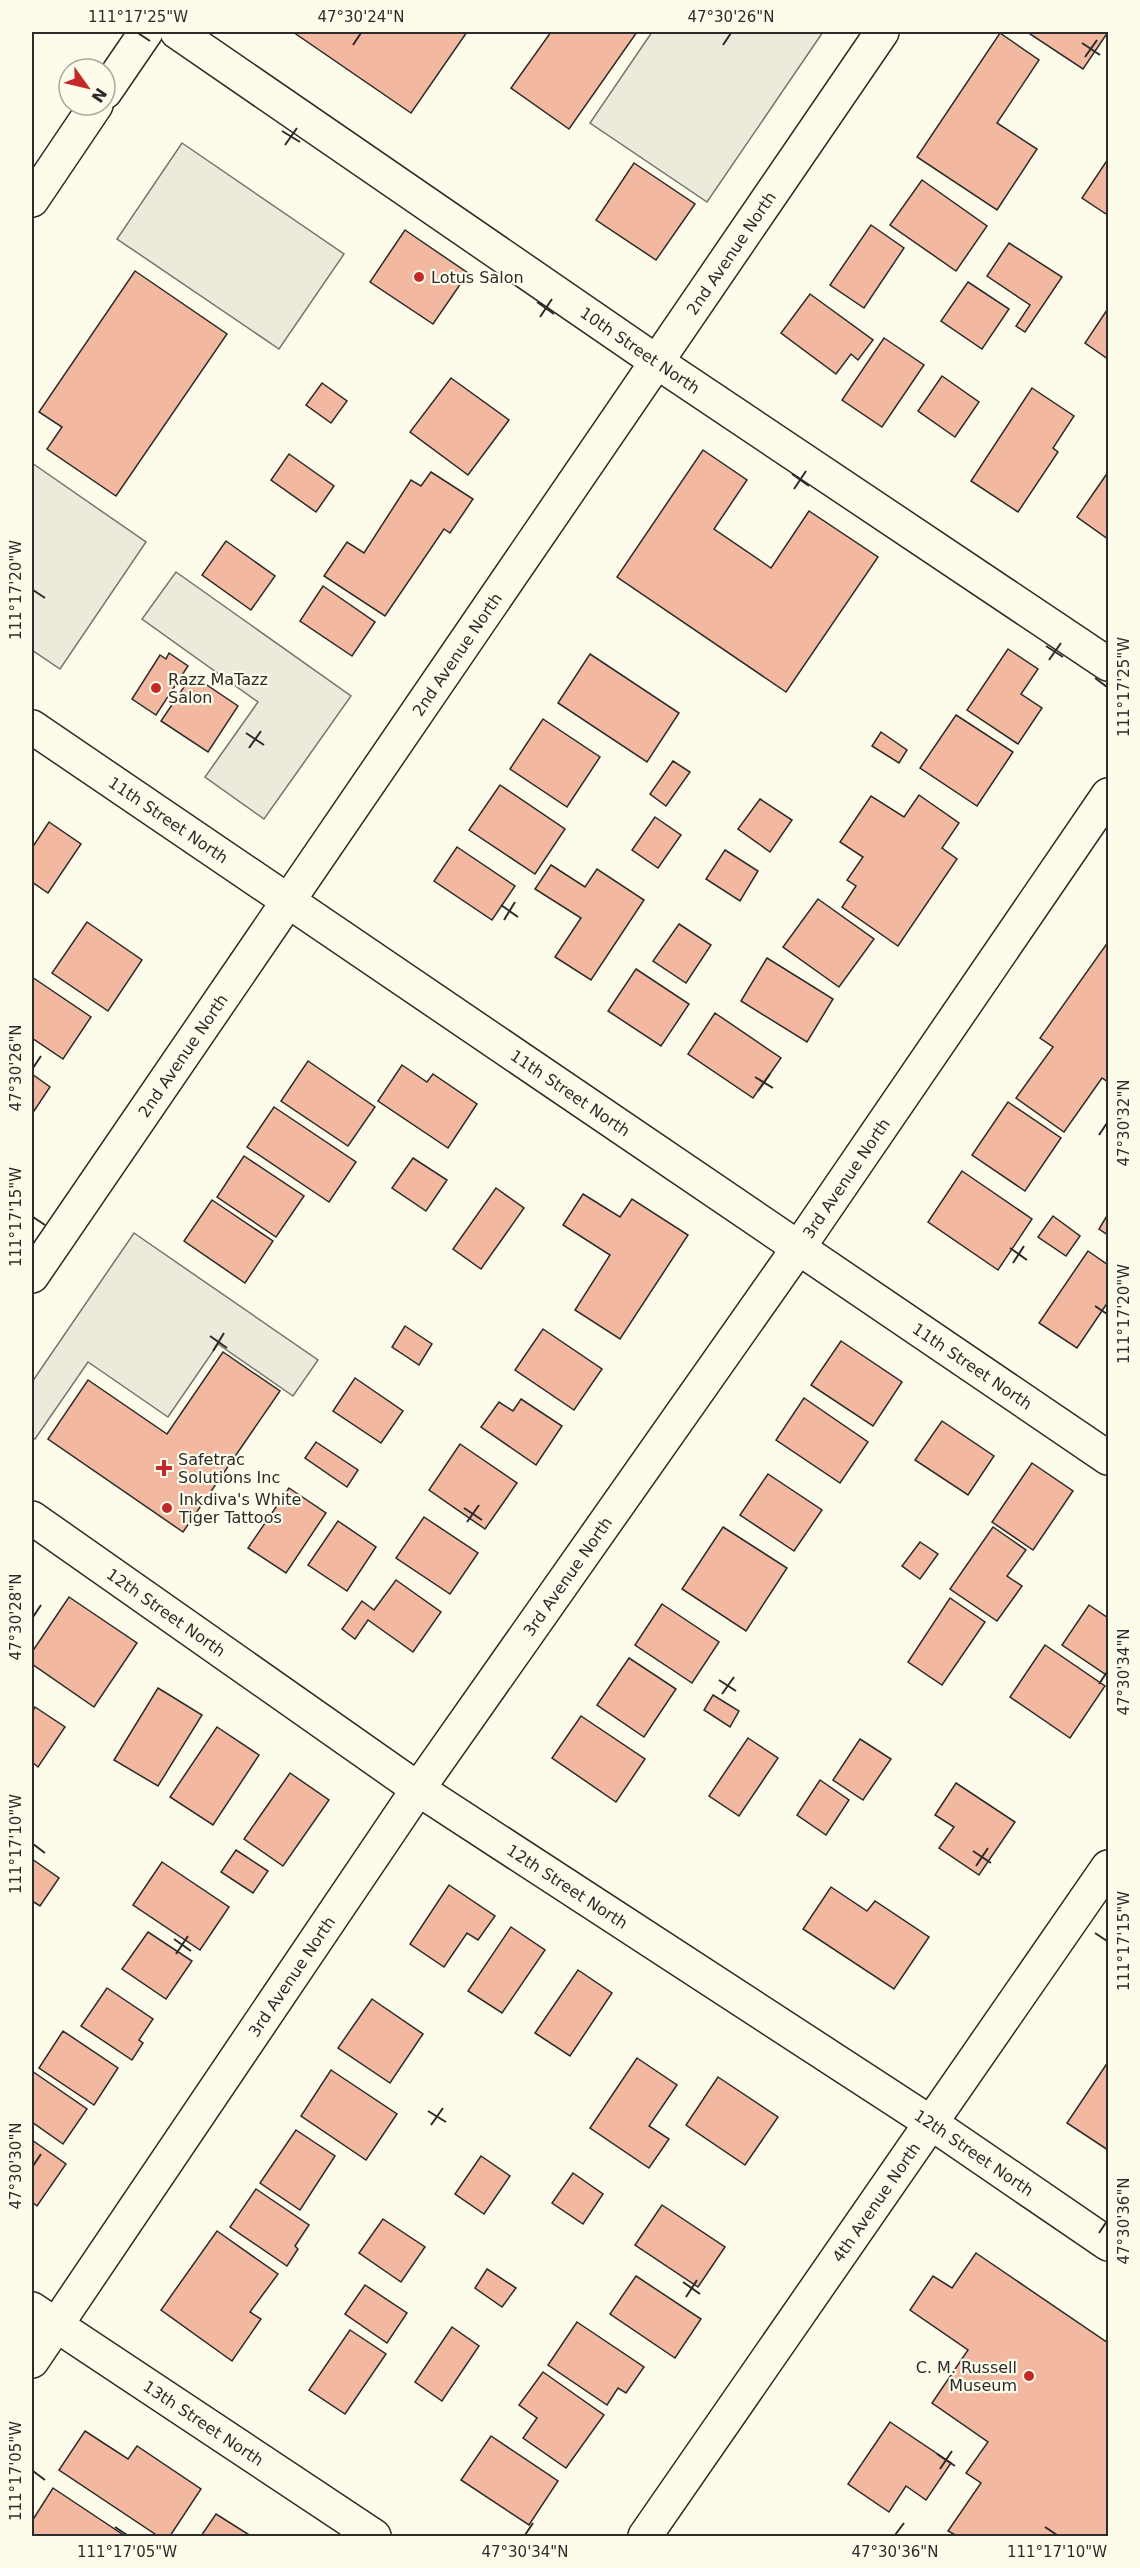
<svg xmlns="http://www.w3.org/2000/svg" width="1140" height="2568" viewBox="0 0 1140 2568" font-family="'DejaVu Sans',sans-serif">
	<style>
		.parking { fill: #eceadb; stroke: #74746e; stroke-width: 1.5 }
		.building { fill: #f2b8a0; stroke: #2b2b2b; stroke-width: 1.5 }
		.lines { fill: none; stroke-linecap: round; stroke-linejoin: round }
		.minor-casing { stroke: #2b2b2b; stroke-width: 36 }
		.major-casing { stroke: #2b2b2b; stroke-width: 36 }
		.minor { stroke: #fdfbea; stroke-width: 33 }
		.major { stroke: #fdfbea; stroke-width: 33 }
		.ticks { fill: none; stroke: #2b2b2b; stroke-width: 2 }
		.poi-dot { fill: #c62828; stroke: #fdfbea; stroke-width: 2 }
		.labels { text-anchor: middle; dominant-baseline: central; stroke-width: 4.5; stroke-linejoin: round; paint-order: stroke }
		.street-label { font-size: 16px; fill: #2b2b2b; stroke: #fdfbea }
		.poi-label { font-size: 16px; fill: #2b2b2b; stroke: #fdfbea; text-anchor: start }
		.neatline { fill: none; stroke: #2b2b2b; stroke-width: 2 }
		.ticks-label { font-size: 15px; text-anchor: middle; fill: #2b2b2b }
	</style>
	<rect width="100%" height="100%" fill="#fdfbea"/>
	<g class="parking">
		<polygon points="652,32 823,32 707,202 590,123"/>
		<polygon points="182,143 344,254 279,349 117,239"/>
		<polygon points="32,463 146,542 60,669 32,650"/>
		<polygon points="176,572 351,696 264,819 205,777 258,702 142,619"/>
		<polygon points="134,1233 318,1360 293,1396 218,1344 168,1417 88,1362 35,1439 32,1437 32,1382"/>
	</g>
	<g class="building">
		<polygon points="293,32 467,32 411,113"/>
		<polygon points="551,32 637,32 569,129 511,88"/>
		<polygon points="1027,32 1108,32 1083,69"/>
		<polygon points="1000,33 1039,60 997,123 1037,149 997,210 917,157"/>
		<polygon points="1108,159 1108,210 1106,214 1082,198"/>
		<polygon points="634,163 695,204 656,260 596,220"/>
		<polygon points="922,180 987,226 956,271 890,225"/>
		<polygon points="871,225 904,248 864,308 830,285"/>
		<polygon points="405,230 468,273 433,324 370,282"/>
		<polygon points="1009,243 1062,277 1025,332 1016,326 1030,305 987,276"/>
		<polygon points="135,271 227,334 116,496 47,449 62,427 39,412"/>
		<polygon points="968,282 1009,309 982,349 941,321"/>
		<polygon points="810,294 873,340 858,360 851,354 836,374 781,333"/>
		<polygon points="1107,310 1108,311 1108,359 1085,343"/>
		<polygon points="884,338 924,365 882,427 842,400"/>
		<polygon points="942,376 979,402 955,437 918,411"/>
		<polygon points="451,378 509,420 468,475 410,432"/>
		<polygon points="322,383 347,401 331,423 306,405"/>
		<polygon points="1032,388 1074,416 1053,448 1058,452 1018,512 971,481"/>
		<polygon points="703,450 747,480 714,529 771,568 809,511 878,557 786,692 617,577"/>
		<polygon points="289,454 334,486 316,512 271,480"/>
		<polygon points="431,472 473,499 450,533 444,529 385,616 324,576 347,542 364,553 411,480 421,486"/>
		<polygon points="1106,475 1108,477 1108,539 1077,517"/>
		<polygon points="226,541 275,576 251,610 202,575"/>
		<polygon points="323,586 375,622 352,656 300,621"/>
		<polygon points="1008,649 1038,669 1021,694 1042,708 1018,744 967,710"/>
		<polygon points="169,653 188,666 156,715 132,699 160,655 166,659"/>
		<polygon points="590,654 679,713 647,762 558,703"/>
		<polygon points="192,675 238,706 208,752 161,721"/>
		<polygon points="956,715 1013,752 977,806 920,768"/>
		<polygon points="543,719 600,757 567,807 510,769"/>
		<polygon points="881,732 907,750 899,763 872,746"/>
		<polygon points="673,761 690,772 666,806 650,794"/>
		<polygon points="500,785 565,829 535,874 469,830"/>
		<polygon points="919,795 959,823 942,848 957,859 898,946 842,907 856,886 847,880 863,857 840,842 871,796 904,817"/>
		<polygon points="760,799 792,820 770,852 738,829"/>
		<polygon points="655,817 681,835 658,868 632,850"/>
		<polygon points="49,822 81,844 48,893 32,882 32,848"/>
		<polygon points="457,847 515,886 492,920 434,881"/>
		<polygon points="725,850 758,871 740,901 706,879"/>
		<polygon points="551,865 585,887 597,869 644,900 591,980 555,957 581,918 535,889"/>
		<polygon points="818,899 874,939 839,987 783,947"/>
		<polygon points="87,922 142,960 108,1011 52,973"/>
		<polygon points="679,924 711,945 686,983 653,961"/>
		<polygon points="1108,942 1108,1082 1102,1078 1064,1132 1016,1098 1053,1047 1040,1038"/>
		<polygon points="767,958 833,999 807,1042 741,1001"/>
		<polygon points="636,969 689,1004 661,1046 608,1011"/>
		<polygon points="32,977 91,1017 63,1059 32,1038"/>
		<polygon points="715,1013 781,1058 753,1098 688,1054"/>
		<polygon points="308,1061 375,1107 348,1146 281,1101"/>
		<polygon points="402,1065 427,1082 433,1074 477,1104 448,1148 378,1101"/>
		<polygon points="32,1074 50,1087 32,1114"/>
		<polygon points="1008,1102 1061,1138 1025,1191 972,1155"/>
		<polygon points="274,1107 356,1162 329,1202 247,1147"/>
		<polygon points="244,1156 304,1196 276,1237 217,1197"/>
		<polygon points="413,1158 447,1180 426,1211 392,1188"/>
		<polygon points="962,1171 1032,1219 998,1270 928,1222"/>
		<polygon points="496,1188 524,1208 481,1269 453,1249"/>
		<polygon points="583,1194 620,1217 632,1199 688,1235 620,1339 575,1310 610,1255 563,1225"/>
		<polygon points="212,1200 273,1241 245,1283 184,1241"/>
		<polygon points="1108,1214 1108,1235 1099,1229"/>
		<polygon points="1053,1216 1080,1236 1066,1256 1038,1237"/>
		<polygon points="1088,1251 1108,1265 1108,1302 1077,1348 1039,1323"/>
		<polygon points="405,1326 432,1344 419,1365 392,1347"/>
		<polygon points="543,1329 602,1369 574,1410 515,1370"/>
		<polygon points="841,1341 902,1382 873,1426 811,1385"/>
		<polygon points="223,1352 280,1391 183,1532 48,1439 88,1380 167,1434"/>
		<polygon points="355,1378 403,1411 381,1443 333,1411"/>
		<polygon points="804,1398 868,1442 840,1483 776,1440"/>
		<polygon points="521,1399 562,1426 536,1465 481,1427 499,1402 513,1411"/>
		<polygon points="942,1421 994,1456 968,1495 915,1460"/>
		<polygon points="316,1442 358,1470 347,1487 305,1458"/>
		<polygon points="460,1444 517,1483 485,1529 429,1490"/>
		<polygon points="1032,1463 1073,1491 1033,1550 992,1522"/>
		<polygon points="768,1474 822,1510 794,1551 740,1515"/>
		<polygon points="289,1488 326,1513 286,1573 248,1548"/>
		<polygon points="424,1517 478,1553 450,1594 396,1558"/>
		<polygon points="338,1521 376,1547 347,1591 308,1565"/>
		<polygon points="723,1527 787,1568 746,1631 682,1589"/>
		<polygon points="993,1527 1026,1550 1007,1576 1022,1586 997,1621 950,1589"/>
		<polygon points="920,1542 938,1554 920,1579 902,1566"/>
		<polygon points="396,1580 441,1612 413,1652 368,1620 355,1639 342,1629 362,1601 374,1610"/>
		<polygon points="69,1597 137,1643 94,1707 32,1664 32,1652"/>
		<polygon points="950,1598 985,1622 942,1685 908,1662"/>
		<polygon points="662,1604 719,1642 692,1683 635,1645"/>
		<polygon points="1089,1605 1108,1618 1108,1676 1062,1645"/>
		<polygon points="1045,1645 1105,1686 1070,1738 1010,1697"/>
		<polygon points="629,1658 676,1689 644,1737 597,1705"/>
		<polygon points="158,1688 202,1715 158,1786 114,1760"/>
		<polygon points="713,1695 739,1711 730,1727 704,1710"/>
		<polygon points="35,1707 65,1727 38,1767 32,1762 32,1712"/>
		<polygon points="581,1716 645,1759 616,1802 552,1758"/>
		<polygon points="217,1727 259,1755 213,1825 170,1797"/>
		<polygon points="748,1738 778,1758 739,1816 709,1796"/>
		<polygon points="860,1739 891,1759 863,1800 833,1780"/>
		<polygon points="290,1773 329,1800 283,1866 244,1839"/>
		<polygon points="820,1780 849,1800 826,1835 797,1815"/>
		<polygon points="956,1783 1015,1822 979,1875 939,1848 954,1827 935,1815"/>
		<polygon points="236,1850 268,1871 253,1893 221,1872"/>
		<polygon points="32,1859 59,1878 40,1906 32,1901"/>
		<polygon points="162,1862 229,1907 200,1950 133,1905"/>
		<polygon points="449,1885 495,1916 478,1940 467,1933 444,1967 410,1944"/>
		<polygon points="831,1887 867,1911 875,1901 929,1937 894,1989 803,1929"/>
		<polygon points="511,1927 545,1950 502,2013 468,1991"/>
		<polygon points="148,1932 192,1961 166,1999 122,1969"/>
		<polygon points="578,1970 612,1993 570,2056 535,2033"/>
		<polygon points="107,1988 153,2019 139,2040 143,2043 132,2060 81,2026"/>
		<polygon points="372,1999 423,2034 390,2083 338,2048"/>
		<polygon points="63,2031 118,2068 94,2105 39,2068"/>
		<polygon points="637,2058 677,2085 649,2126 669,2139 649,2168 590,2128"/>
		<polygon points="1108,2062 1108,2150 1067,2123"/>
		<polygon points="331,2070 397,2114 366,2160 301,2116"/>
		<polygon points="32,2071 87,2109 63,2144 32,2122"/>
		<polygon points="718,2077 778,2117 745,2165 686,2125"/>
		<polygon points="296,2130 335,2156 300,2210 260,2183"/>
		<polygon points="32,2140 66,2164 37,2206 32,2202"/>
		<polygon points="481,2156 510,2176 484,2214 455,2194"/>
		<polygon points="573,2173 603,2194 583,2224 552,2203"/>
		<polygon points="256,2189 309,2225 295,2246 298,2249 287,2266 230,2227"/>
		<polygon points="662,2205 725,2247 698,2287 635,2245"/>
		<polygon points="383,2219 425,2247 401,2282 359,2253"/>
		<polygon points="217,2231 278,2274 250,2312 261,2319 232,2361 161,2310"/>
		<polygon points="976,2253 1108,2343 1108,2536 957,2536 948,2531 981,2483 966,2473 988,2442 932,2403 968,2350 910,2310 933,2276 952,2288"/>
		<polygon points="487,2269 516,2288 502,2307 475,2288"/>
		<polygon points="636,2276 701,2319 675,2358 610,2314"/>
		<polygon points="365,2285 407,2313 387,2343 345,2314"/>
		<polygon points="577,2322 644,2367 626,2393 618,2388 607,2405 548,2365"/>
		<polygon points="452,2327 479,2346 442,2401 415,2382"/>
		<polygon points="350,2330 386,2354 345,2414 309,2390"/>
		<polygon points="543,2372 604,2415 566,2468 523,2438 537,2418 519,2405"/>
		<polygon points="890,2422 951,2463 926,2500 906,2486 889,2512 848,2484"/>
		<polygon points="85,2431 128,2459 137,2446 201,2489 170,2536 158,2536 59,2470"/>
		<polygon points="491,2436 558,2481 529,2525 461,2480"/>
		<polygon points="53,2488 125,2536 32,2536 32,2521"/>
		<polygon points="216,2514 251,2536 201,2536"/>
	</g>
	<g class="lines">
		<g class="minor-casing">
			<g id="minor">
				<path id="s1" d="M177,32L657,362L1108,664"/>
				<path id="s2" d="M32,727L1108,1458"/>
				<path id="s3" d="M32,1518L418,1789L931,2123L1108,2244"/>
				<path id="s4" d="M32,2309L374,2536"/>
				<path id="s5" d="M32,2361L418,1789L799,1247L1108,795"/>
				<path id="s6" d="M645,2536L1108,1867"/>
			</g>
		</g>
		<g class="major-casing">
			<g id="major">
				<polyline points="105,92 146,32"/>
				<polyline points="32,200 96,105"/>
				<path id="s7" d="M32,1276L882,32"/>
			</g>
		</g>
		<use href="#minor" class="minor"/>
		<use href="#major" class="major"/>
	</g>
	<path class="ticks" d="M138,33L150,41M1082,43L1100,55M353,45L361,33M723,45L731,33M1085,57L1097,40M282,131L300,142M285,145L297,128M537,302L554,314M540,317L552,299M792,474L809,486M794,489L806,471M33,590L45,598M1046,646L1063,657M1049,660L1061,643M1095,678L1107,687M246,733L264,745M249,748L261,731M501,905L518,917M504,920L515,902M33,1068L41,1056M755,1077L773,1088M758,1091L770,1074M1099,1135L1107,1123M33,1217L45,1225M1010,1248L1027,1260M1013,1263L1024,1246M1095,1306L1107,1314M210,1336L227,1348M213,1351L224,1333M464,1508L482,1520M467,1522L479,1505M33,1617L41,1605M719,1680L736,1691M1099,1684L1107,1672M722,1694L734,1677M33,1844L45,1853M973,1851L991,1863M976,1866L988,1848M1095,1933L1107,1941M174,1939L191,1951M176,1954L188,1936M428,2111L446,2122M431,2125L443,2108M33,2166L41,2154M1099,2233L1107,2221M683,2282L700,2294M686,2297L697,2280M937,2454L955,2466M940,2469L952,2451M33,2471L45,2480M115,2527L127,2535M1045,2527L1057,2535M525,2535L533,2523M895,2535L904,2523"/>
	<g class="poi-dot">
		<circle cx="419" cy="277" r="6"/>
		<circle cx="156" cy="688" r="6"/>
		<path d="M161 1459h6v6h6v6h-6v6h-6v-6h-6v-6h6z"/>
		<circle cx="167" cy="1508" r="6"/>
		<circle cx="1029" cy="2376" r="6"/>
	</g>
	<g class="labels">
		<g class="street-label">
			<text stroke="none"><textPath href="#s7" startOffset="1239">2nd Avenue North</textPath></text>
			<text stroke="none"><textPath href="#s1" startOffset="562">10th Street North</textPath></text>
			<text stroke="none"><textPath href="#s7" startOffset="753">2nd Avenue North</textPath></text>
			<text stroke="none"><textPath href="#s2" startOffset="165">11th Street North</textPath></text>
			<text stroke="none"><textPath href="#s7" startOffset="267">2nd Avenue North</textPath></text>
			<text stroke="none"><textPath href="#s2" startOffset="651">11th Street North</textPath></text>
			<text stroke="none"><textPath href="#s5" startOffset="1436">3rd Avenue North</textPath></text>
			<text stroke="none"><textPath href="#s2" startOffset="1137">11th Street North</textPath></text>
			<text stroke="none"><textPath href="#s5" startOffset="950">3rd Avenue North</textPath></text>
			<text stroke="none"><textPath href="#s3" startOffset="164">12th Street North</textPath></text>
			<text stroke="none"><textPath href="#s3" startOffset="650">12th Street North</textPath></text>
			<text stroke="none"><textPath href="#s5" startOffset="464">3rd Avenue North</textPath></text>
			<text stroke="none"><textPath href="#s3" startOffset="1136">12th Street North</textPath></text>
			<text stroke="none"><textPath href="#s6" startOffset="406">4th Avenue North</textPath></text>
			<text stroke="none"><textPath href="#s4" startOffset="206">13th Street North</textPath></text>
		</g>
		<g class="poi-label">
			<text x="431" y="277">Lotus Salon</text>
			<text x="168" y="679">Razz MaTazz<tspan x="168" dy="18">Salon</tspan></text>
			<text x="178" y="1459">Safetrac<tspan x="178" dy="18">Solutions Inc</tspan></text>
			<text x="179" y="1499">Inkdiva's White<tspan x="179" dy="18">Tiger Tattoos</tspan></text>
			<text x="1017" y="2367" text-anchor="end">C. M. Russell<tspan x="1017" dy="18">Museum</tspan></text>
		</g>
	</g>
	<rect width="1140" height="2568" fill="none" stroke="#fdfbea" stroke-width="66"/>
	<g transform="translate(87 87) rotate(124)"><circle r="28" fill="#fdfbea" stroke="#a9a89e" stroke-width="1.5"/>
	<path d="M0-4.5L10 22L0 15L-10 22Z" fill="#c62828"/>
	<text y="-9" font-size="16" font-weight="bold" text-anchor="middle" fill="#2b2b2b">N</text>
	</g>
	<rect x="33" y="33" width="1074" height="2502" class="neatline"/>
	<g class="ticks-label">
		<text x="138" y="22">111°17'25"W</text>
		<text x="361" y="22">47°30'24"N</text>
		<text x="731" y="22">47°30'26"N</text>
		<text transform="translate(16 590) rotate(-90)" y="5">111°17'20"W</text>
		<text transform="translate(1124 687) rotate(-90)" y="5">111°17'25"W</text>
		<text transform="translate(16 1068) rotate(-90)" y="5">47°30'26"N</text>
		<text transform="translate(1124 1123) rotate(-90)" y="5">47°30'32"N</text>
		<text transform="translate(16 1217) rotate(-90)" y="5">111°17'15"W</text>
		<text transform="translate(1124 1314) rotate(-90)" y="5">111°17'20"W</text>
		<text transform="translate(16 1617) rotate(-90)" y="5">47°30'28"N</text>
		<text transform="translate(1124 1672) rotate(-90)" y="5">47°30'34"N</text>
		<text transform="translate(16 1844) rotate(-90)" y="5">111°17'10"W</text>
		<text transform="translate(1124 1941) rotate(-90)" y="5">111°17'15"W</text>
		<text transform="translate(16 2166) rotate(-90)" y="5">47°30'30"N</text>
		<text transform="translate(1124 2221) rotate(-90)" y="5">47°30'36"N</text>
		<text transform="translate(16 2471) rotate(-90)" y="5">111°17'05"W</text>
		<text x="127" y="2557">111°17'05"W</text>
		<text x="525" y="2557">47°30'34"N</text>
		<text x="895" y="2557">47°30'36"N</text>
		<text x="1057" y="2557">111°17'10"W</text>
	</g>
</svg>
